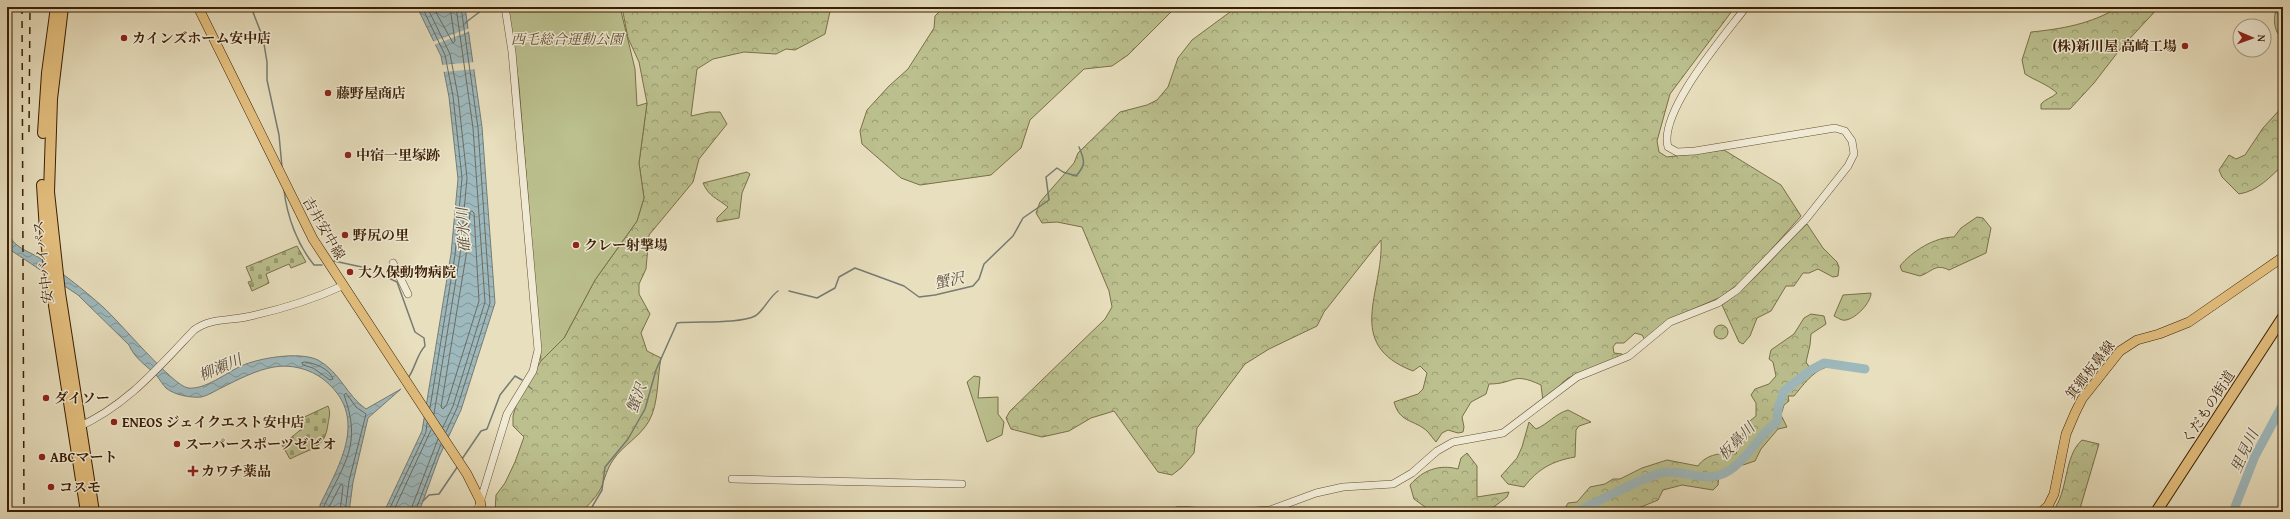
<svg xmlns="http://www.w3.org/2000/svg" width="2290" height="519" viewBox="0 0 2290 519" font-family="'Gentium Book Plus','Noto Serif JP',serif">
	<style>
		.forest { fill: url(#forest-crowns); stroke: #7b6f48 }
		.cemetery { fill: url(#cemetery-stones); stroke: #7b6f48 }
		.park { fill: #bbc08e; stroke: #7b6f48 }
		.water { fill: url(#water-waves); stroke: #767b73 }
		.pier { fill: #e8dfbe }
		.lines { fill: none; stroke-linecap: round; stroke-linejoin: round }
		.shore { stroke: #6c6c60; stroke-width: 1 }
		.stream { stroke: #767b73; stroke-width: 1.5 }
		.river { stroke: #9eb9bd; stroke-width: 9 }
		.minor-casing { stroke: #664e32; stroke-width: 8 }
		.major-casing { stroke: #3b1e03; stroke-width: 10 }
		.highway-casing { stroke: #3b1e03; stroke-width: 12 }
		.minor { stroke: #f0ead5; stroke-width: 7 }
		.major { stroke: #e4c07f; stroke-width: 9 }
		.highway { stroke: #e4c07f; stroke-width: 10 }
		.rail { stroke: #3b1e03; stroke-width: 1.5; stroke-dasharray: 7 7; stroke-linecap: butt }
		.poi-dot { fill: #8f2418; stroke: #f0ead5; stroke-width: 1.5 }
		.labels { text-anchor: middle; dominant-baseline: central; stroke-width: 3; stroke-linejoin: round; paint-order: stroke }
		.poi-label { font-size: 14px; font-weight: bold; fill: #3b1e03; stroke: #f0ead5; text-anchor: start }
		.park-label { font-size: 14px; font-style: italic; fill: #614f2d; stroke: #f0ead5 }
		.street-label { font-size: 14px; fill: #3b1e03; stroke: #f0ead5 }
		.water-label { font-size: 15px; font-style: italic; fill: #594c3b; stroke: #f0ead5 }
	</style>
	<defs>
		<pattern id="forest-crowns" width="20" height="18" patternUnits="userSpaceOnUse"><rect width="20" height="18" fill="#bbc08e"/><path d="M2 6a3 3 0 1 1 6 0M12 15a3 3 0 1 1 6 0" fill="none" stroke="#999b72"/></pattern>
		<pattern id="cemetery-stones" width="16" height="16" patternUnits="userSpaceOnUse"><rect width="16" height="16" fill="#bbc08e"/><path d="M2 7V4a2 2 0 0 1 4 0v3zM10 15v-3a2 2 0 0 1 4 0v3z" fill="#999b72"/></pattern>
		<pattern id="water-waves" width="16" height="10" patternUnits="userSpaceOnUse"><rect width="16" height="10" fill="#9eb9bd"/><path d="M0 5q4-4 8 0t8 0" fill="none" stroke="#829697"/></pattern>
	</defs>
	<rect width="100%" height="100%" fill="#e8dfbe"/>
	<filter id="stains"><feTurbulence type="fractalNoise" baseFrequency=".005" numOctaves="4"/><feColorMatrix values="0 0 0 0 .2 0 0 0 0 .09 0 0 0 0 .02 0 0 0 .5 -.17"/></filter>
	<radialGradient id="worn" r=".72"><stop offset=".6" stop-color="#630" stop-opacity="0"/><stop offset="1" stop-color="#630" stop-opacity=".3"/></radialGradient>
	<g class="forest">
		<path d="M622,7H831L825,34L795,50L786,49L776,54L744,52L713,59L697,69L691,116L709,112H720L727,124L699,159L693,182L649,235L646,269L639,284V294L650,314L641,333L647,351L661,358C657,378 659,403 649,421C640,437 623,445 613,460C607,469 605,478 601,488C596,498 589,504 582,512H495L496,495L505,483L515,462L524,437L513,426V416L518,398L541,361L564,338L595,280L637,221L644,198L639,163L647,103L639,62L628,38Z"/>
		<polygon points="944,7 1176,7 1128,55 1112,66 1084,69 1030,120 1021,148 991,175 920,185 901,178 862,144 860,131 867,110 889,86 908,69 934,28 935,16"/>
		<path d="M1232,7H1735L1670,94L1657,141L1659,152L1667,157L1724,150L1781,185L1801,216L1746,278L1721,297L1675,317L1645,340L1642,335L1635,333L1624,343H1616L1613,347L1614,353L1622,354L1624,356L1568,378L1543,401L1541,385C1511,371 1516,384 1489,384L1486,394L1471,402L1462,417L1464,427L1463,432L1458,433L1448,430L1442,433L1436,442C1433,439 1431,435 1428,432C1415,419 1400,424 1394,402L1418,394L1423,389L1427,373L1420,366L1413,371C1343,344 1384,292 1381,240L1324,312L1317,326L1269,349L1245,364L1197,428L1194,453L1181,468L1172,475L1158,472L1114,411L1091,418L1069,431L1042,437L1011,429L1006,418L1010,411L1105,319L1112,307L1109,291L1082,227L1057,222L1042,223L1036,213L1040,202L1074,163L1078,153L1120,112L1147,105L1157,100L1168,87L1178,58L1192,40L1230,12Z"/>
		<path d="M2119,7H2159L2121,48L2094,83L2070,109H2041V104C2045,99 2052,98 2057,93C2047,84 2036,81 2025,74L2022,60L2031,32C2062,29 2091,24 2119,7Z"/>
		<path d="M2277,7H2283V39C2273,32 2273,17 2277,7Z"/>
		<path d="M2283,106V165C2270,177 2258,191 2239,194L2222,177L2219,170L2229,155L2236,159L2245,155L2263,128Z"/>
		<path d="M747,172L750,174L742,193L739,218L717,222V218L728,207C717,198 709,197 703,183Z"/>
		<path d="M1977,217L1983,218L1991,228L1986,253L1949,270C1935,263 1932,272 1920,276L1902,271L1900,266C1912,251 1935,237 1954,237L1961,228Z"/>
		<path d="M1807,224L1823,248L1837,262L1839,267L1838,276L1833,277L1818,269L1809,273H1803L1794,286H1786L1771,311L1757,318L1750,336L1743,344L1739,342L1722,305C1755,283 1778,250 1807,224Z"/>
		<path d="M1871,293C1871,302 1857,318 1846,320C1842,321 1838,318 1834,316L1843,295Z"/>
		<path d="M1811,314L1824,316L1826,324L1811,334L1810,345L1806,362L1810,368L1822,361L1835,366C1816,366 1805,383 1794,396H1788L1789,401L1784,405L1781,415L1787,427L1778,429L1761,449L1755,461L1743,465L1735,463L1719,473L1718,485L1713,490L1682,485L1663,490L1658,500L1629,512H1563L1568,503L1577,502L1590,487L1605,484L1613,479H1620L1642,468L1667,460L1698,466C1706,454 1723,452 1736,454L1745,425L1756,416V403L1751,395L1755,389L1769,384L1776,376L1773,362L1769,359L1771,350L1794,334L1804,318Z"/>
		<circle cx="1721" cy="332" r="7"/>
		<path d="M1568,410L1591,422L1579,426L1576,430L1575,457C1552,461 1538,469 1524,487L1508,484L1501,476L1517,458L1522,447L1529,422L1536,429C1548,424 1555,414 1568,410Z"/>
		<path d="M2082,440L2099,444L2079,512H2052C2069,492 2063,457 2082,440Z"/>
		<path d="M1467,453L1477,466V497L1509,492L1507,497L1487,512H1432L1414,499L1410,485C1423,470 1439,464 1458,469L1461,458Z"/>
	</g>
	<g class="cemetery">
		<polygon points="297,246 306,262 291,268 289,264 266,274 269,283 252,291 248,282 252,281 246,267"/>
		<path d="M328,406C331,413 329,417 328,424C325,449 311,448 290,459L282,445L304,427L300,419Z"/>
	</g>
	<g class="park">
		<polygon points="508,7 620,7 635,69 637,106 647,103 639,163 644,198 637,221 595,280 564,338 541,361 519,86"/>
		<polygon points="974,376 980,377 978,398 998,397 998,414 1004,422 1002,435 987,442 967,382"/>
	</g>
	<g class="water">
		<polygon points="417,7 465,7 482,127 495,303 461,410 439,457 419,512 384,512 422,431 451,254 458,179 449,97 441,56"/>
		<path d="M7,224C8,231 10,240 17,245C23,250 31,253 38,257C60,271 83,289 103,307C118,320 173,386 188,388C205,390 226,373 241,366C259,358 299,351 318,360C340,372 347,396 366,409L401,389L368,418L353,482L349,512H320V505C340,463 370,416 323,379C310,369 291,364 274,367C256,370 237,380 221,388C215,391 207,396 201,397C191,398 174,395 166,388C163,385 160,380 157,376C147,366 134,358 129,345L78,295L12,251L7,246Z"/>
	</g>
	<g class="pier">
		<polygon points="470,28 470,31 434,45 432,42"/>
		<polygon points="475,62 476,69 442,72 441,65"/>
	</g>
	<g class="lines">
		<g class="shore">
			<polyline points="422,7 445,55 453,96 462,178 455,255 430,408"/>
			<polyline points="427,7 450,54 458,96 467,178 460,255 434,414"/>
			<polyline points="433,7 453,43 455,41 450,7"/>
			<polygon points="472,211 474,213 479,301 447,404 443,409 441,407 466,256 470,213"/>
			<path d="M305,362C315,363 330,369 333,379L330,380L313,368L303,365L302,363Z"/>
			<polyline points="443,427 453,406 485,302 473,128 456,7"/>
			<polyline points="446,432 457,408 490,303 478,128 461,7"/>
			<path d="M324,512V506C345,462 362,444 344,395L346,393L356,407L366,414L349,481L345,512"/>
			<polyline points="329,512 329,507 341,484 343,486 340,512"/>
			<polyline points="388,512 426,432 427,423"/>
			<polyline points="393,512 431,430"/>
			<polyline points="410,512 438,439"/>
			<polyline points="415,512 441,444"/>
		</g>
		<g class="stream">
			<polyline points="251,7 263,38 267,62 267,80 279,135 282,167"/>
			<polyline points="465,23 486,7"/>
			<path d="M284,190C287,216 297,244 314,265H322"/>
			<polyline points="334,261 371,269"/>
			<path d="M376,272L397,282L415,332L424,338L425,346C417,354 415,369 408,378"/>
			<path d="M789,291L817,298L835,288L839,277L855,268L904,286L919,297L935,295L973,286L979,279L984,264L1013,236L1023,218L1049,200L1046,177L1057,168L1063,172L1076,176C1086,165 1085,161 1079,147"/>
			<polyline points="528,386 532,389"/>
			<polyline points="462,459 481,431 487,429 500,395 515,376 522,380"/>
			<polyline points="423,501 429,495 439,494 458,466"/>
			<path d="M589,512L602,490L605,467L628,439L645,409L656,370L677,323C697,321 739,324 755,316C763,312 769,297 778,291"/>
		</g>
		<g class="river">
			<path d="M1576,512C1594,504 1653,471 1668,472C1692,472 1709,484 1730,470C1749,458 1758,435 1777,422L1778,408L1784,391L1811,370L1824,363L1865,369"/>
			<polyline points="2233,512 2255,456 2283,404"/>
		</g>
		<g class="minor-casing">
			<g id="minor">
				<polyline points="393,263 408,294"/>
				<path d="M76,428C125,407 158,368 194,330C210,318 227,321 246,317C279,310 312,300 342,286"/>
				<polyline points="732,479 962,484"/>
				<polyline points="477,512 507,414 533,371 538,350 512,52 505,7"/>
				<polyline points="1170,512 1181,510 1211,512"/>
				<path d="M1237,512L1270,510L1316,493L1343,487L1393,484L1412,473L1437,451L1453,442L1503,433L1577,377L1629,356L1670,322L1718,303L1737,290L1806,219L1848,166L1854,154L1852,141L1845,131L1835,128L1695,151L1677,152L1668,147C1658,112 1725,35 1746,7"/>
			</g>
		</g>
		<g class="major-casing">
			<g id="major">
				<polyline points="198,7 313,239 467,474 480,500 482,512"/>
				<polyline points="2041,512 2048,506 2054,494 2066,434 2075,413 2082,399 2120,351 2137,340 2159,334 2189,322 2283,257"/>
			</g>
		</g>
		<g class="highway-casing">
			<g id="highway">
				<polyline points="63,7 52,99 49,192 60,293 94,512"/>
				<polyline points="43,133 47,73 56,7"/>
				<polyline points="42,185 45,230 51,286 86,512"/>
				<polyline points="2156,512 2283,317"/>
			</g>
		</g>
		<use href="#minor" class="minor"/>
		<use href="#major" class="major"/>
		<use href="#highway" class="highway"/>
		<g class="rail">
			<polyline points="22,7 24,512"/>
			<polyline points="29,132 30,7"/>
		</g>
	</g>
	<g class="poi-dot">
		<circle cx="124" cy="38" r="4"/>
		<circle cx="2185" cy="46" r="4"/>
		<circle cx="328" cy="93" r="4"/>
		<circle cx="348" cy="155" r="4"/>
		<circle cx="345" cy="235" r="4"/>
		<circle cx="576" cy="245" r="4"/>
		<circle cx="350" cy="272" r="4"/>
		<circle cx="46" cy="398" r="4"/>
		<circle cx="114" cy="422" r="4"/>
		<circle cx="177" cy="444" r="4"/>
		<circle cx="42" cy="457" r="4"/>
		<path d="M191 465h4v4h4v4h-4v4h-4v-4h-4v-4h4z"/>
		<circle cx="51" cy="487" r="4"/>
	</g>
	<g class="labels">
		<g class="poi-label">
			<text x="132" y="38">カインズホーム安中店</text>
			<text x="2177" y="46" text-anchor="end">(株)新川屋 高崎工場</text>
			<text x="336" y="93">藤野屋商店</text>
			<text x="356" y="155">中宿一里塚跡</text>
			<text x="353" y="235">野尻の里</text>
			<text x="584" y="245">クレー射撃場</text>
			<text x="358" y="272">大久保動物病院</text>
			<text x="54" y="398">ダイソー</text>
			<text x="122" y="422">ENEOS ジェイクエスト安中店</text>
			<text x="185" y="444">スーパースポーツゼビオ</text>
			<text x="50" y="457">ABCマート</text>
			<text x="201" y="471">カワチ薬品</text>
			<text x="59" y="487">コスモ</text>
		</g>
		<g class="park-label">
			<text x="567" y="39">西毛総合運動公園</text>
		</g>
		<g class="street-label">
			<text transform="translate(324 228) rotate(60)">吉井安中線</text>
			<text transform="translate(43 262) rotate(-97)">安中バイパス</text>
			<text transform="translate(2090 370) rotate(-52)">箕郷板鼻線</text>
			<text transform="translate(2208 407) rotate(-57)">くだもの街道</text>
		</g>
		<g class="water-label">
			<text transform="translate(463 230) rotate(-94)">碓氷川</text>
			<text transform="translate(949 280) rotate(-12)">蟹沢</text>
			<text transform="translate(220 367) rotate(-23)">柳瀬川</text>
			<text transform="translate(636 398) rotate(-70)">蟹沢</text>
			<text transform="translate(1736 441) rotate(-46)">板鼻川</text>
			<text transform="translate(2244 451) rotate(-65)">里見川</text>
		</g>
	</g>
	<rect width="2290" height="519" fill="none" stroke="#e8dfbe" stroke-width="24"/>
	<rect x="8" y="8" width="2274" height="503" fill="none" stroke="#3b1e03" stroke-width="2"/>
	<rect x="12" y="12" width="2266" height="495" fill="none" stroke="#3b1e03"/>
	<g transform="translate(2252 38) rotate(92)"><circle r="19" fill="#f0ead5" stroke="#a89881"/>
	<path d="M0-3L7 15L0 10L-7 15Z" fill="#8f2418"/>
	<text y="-6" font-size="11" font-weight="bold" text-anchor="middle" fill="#3b1e03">N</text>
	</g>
	<rect width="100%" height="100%" filter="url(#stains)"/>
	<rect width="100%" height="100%" fill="url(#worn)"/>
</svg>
